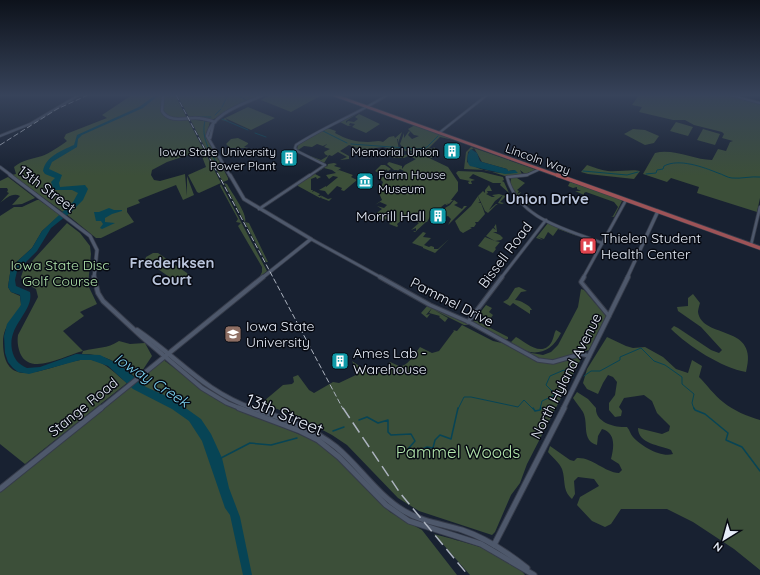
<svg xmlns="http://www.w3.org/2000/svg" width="760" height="575" viewBox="0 0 760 575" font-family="Quicksand,sans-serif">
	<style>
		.green { fill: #3c4f39; fill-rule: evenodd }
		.water { fill: #074455 }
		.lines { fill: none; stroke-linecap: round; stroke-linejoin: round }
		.stream-far1 { stroke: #074455; stroke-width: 1 }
		.stream { stroke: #074455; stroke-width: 1.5 }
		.tertiary-far2-casing { stroke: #363c4a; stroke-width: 3.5 }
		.tertiary-far1-casing { stroke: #363c4a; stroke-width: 4 }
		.tertiary-casing { stroke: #363c4a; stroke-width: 5.5 }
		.secondary-far3-casing { stroke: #363c4a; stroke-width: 4 }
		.secondary-far2-casing { stroke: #363c4a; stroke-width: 4.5 }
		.secondary-far1-casing { stroke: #363c4a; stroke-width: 6 }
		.secondary-casing { stroke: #363c4a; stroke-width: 7 }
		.primary-far1-casing { stroke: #363c4a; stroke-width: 4 }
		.primary-casing { stroke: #363c4a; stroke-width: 5 }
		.tertiary-far2 { stroke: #4e586b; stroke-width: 2 }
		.tertiary-far1 { stroke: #4e586b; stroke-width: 2.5 }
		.tertiary { stroke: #4e586b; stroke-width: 3.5 }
		.secondary-far3 { stroke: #4e586b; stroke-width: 2.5 }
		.secondary-far2 { stroke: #4e586b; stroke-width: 3 }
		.secondary-far1 { stroke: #4e586b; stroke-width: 4 }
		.secondary { stroke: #4e586b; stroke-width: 5 }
		.primary-far1 { stroke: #9d5357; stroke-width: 2.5 }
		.primary { stroke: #9d5357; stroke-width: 3.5 }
		.rail-far1 { stroke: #acb3bf; stroke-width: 1; stroke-dasharray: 5.5 2.5; stroke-linecap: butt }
		.rail { stroke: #acb3bf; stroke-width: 1.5; stroke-dasharray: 12 5.5; stroke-linecap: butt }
		.labels { text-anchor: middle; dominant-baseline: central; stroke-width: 3; stroke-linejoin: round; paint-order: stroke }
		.far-poi-label { font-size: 12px; fill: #e7edf8; stroke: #070a12; text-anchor: end }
		.far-street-label { font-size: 12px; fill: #e7edf8; stroke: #070a12 }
		.street-label { font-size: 14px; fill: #e7edf8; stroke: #070a12 }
		.poi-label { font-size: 14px; fill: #e7edf8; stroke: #070a12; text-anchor: start }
		.park-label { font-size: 14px; fill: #b1e4ab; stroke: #070a12 }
		.neighbourhood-label { font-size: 15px; font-weight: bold; fill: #b9c4db; stroke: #070a12 }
		.water-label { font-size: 15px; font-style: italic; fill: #7ad0ee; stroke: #070a12 }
		.near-street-label { font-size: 17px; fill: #e7edf8; stroke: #070a12 }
		.near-park-label { font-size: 17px; fill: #b1e4ab; stroke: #070a12 }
	</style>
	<rect width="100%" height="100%" fill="#182131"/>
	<g class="green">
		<path d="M132,95H175L221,183L199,193L197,192L188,175L206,167L200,151L167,162L152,170L151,175L154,180L160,181L185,174L187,196V176L194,195L183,200L176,185L138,200L140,203L127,208V212L134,222L101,238H96L70,217L12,175L16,174L14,167C22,160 32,159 42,156C48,154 62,145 67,141L64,138L66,134L107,118L102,115Z"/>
		<polygon points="177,95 261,95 212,120 203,117 189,117"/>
		<polygon points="270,95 322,95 291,112 261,100"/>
		<path d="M639,95H724L760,104V198L757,212L697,193L699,187L671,178L667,182L643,174L655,153C673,148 694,160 712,160L718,149L726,151L730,142L733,141L722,138L724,134L722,132L694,125L685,120H673L639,112L642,107L632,105Z"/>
		<polygon points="248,107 275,118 251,130 225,118 228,121 221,120"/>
		<polygon points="357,114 346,121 346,123 348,121 354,122 358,119 355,117 359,114 380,124 366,133 352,127 355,124 350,123 349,125 352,125 348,126 340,122"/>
		<polygon points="190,119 210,122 206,136 228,178 228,180 223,182"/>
		<polygon points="676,122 693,127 688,136 670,131"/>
		<polygon points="415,125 453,139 454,140 440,137 429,148 433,149 434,147 438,153 432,158 410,153 413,151 405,151 400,144 404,133 404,138 409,131 410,132 408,135 412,139 419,136 414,135 408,129"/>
		<path d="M327,128L336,131L335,133C346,139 355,142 368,142C374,142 378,140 383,142L389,137L394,136L395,138L402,132L398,143V139H397L399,150L404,153L393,155L395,152L392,155L368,157L388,154L390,149L383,147L362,150L349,145L340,151L349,156V159L340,160L347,157L338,152L332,156L329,155L324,163L305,154L321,160L328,156L323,153L325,154L324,152L330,149L324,147L327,144L323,146L317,144L312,147L304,146L298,150L304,153H303L297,149L298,145Z"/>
		<polygon points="633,129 645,130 659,136 654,143 645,145 624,134"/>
		<polygon points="703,129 720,134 715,145 697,140"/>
		<polygon points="238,138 248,143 248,144 244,147 249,148 230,148 226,144 231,139"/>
		<path d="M471,147L534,169L535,170L525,174L520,170L522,174L508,177L486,170L464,169L466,152ZM474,148L482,162L507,169L508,171L515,170L513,173C499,174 478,171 467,162L468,152Z"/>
		<polygon points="409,154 427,157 448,167 458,182 460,181 458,182 458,191 451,200 453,200 449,204 446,203 448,204 447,205 445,204 441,207 443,208 437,209 438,210 429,220 436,211 431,215 427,222 426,222 415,232 413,231 416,231 416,228 411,230 419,223 417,222 420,219 409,214 397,224 398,226 397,227 389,224 391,222 387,219 382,220 369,215 374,215 382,209 377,206 384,208 387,205 380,202 375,205 382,200 379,193 383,182 380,179 384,176 386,177 384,179 387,177 375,171 381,165 385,165 391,169 388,171 383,166 386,169 385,172 388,176 387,173 394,174 389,178 394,180 404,171 400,169 396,172 398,170 394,170 387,164 389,162 402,166 402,169 405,165 416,159 408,156 404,158 391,158"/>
		<polygon points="334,163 337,164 334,166 341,168 337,171 339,170 353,175 351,177 357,180 344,191 341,190 342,188 337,186 328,195 325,191 319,190 326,186 326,187 337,178 338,177 333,176 329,179 326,175 336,173 332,170 324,168 316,173 324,167 322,169 327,166 327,167 328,164"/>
		<path d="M587,165C594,167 600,170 608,171C617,172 634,169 640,171L634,179L588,174L581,172Z"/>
		<polygon points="458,171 482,172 503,177 504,180 502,181 504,182 509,193 500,185 501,183 492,183 493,183 473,174 469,178 475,180 471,181 472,184 469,184 468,182 470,181 460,179 456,173"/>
		<polygon points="315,174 321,177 317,179 316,177 311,179 311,190 313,190 312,192 314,191 320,194 318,196 321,196 320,195 328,199 332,198 329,201 321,198 322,196 320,198 298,186 298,184"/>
		<path d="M8,177L34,197L35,198L22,204L12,205L20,196C13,192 6,198 0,203L9,193L7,192L8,190L7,188H0V181Z"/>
		<polygon points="511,178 517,178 525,183 517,190 519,191 517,194 521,192 519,195 527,197 524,201 527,202 533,198 529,205 527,204 529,201 525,204 515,194 516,191 514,194 510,186"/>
		<polygon points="570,182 621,199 622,201 614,217 611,216 613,216 618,207 614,202 586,192 584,193 584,195 575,191 581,191 577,189 577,187 573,188 568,186"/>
		<path d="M224,183L227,184C231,192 248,214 245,222L249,223L268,262H266Z"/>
		<polygon points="221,184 267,271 259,278 262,272 262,267 238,226 241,223 236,222 238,219 220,186"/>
		<polygon points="489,185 492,191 487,191 488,193 486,194 492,197 495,197 492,195 499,194 497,196 499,194 506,196 500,202 504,203 502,204 498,203 503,195 495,201 489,210 496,204 498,205 496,205 488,213 485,211 478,196 483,191 485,193 485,190"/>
		<polygon points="478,196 480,202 478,203 481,203 485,214 478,222 475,222 476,224 474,227 470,227 472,228 463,233 460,231 455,221 471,206"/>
		<path d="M37,200H39L60,215L42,231L32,248L11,267L8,287L11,292L20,296C20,298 21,302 21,305C19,316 3,321 3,343C4,402 63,355 92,360C107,363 115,374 127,383L25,464L0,444V216L14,207H22Z"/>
		<polygon points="454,200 458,203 454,205 462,209 464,206 467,206 448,225 451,219 448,216 441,218 442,214 440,211 450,205"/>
		<path d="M67,223L80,233L90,246L91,254L88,285L97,304L82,311L80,312L84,316L63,331L83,351C97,347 107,349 119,341L130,344L145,343L152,356L142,371L135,377C120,362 103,354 82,354L83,351C65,355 30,377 20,353C18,347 17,342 18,335L38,297L36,289L23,282L21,277L23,271Z"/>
		<polygon points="548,223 574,234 577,236 558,229 553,236 548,232 544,239 538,237 543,240 536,238"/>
		<polygon points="496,224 497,232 493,232 500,235 503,238 501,240 495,241 500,242 495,248 496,249 493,253 478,246 485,237 495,241 486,236 493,228 496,230 494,227"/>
		<polygon points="423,232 426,233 423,237 431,238 424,245 429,247 431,246 434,247 434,249 438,249 449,239 435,253 423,248 423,245 423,247 412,243"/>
		<polygon points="153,253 158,253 187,273 188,275 180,281 175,281 145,260 146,257"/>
		<path d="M519,287L527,291L521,292L515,300C519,300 530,305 532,310H530V314L513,303L510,306L503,302L508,299L515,288Z"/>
		<polygon points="581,289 584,290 606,316 589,350 548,361 538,359 526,352 543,355 551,352 558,345 578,307"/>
		<path d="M693,294L700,303C699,306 698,310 698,312C702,340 760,323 746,372C722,368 688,346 671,329L674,326L678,328L711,350L719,353L722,350L701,327L678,311L677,307L688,306V298Z"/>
		<polygon points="428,305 469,325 464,325 434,310 448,318 445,322 439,317 440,316 429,313 432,308 426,315 430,314 427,318 421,313"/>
		<polygon points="486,305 492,308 489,312 493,315 490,319 480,314 475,320 508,337 508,339 504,340 473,322"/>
		<path d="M462,325L493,341L502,343L538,362L554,364L579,357L581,359L527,464L520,483L511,495L495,532L492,535L419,511L398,498L347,445L332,435L298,417L264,404V401L283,385L292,384L294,382L293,377L298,375L309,390L314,393L333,382L339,383L358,374L352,361L371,374L392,370V367L388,364L390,362C393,363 396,365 399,366C407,368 416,352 420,347L432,353L439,351L454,331L453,330L457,331Z"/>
		<path d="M556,330L561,333C550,356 529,358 511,342L516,337C524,341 541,358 551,343C554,338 554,333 556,330Z"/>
		<path d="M607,337L626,346L633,348L645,347L663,357L676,369L688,373L692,360L702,366L699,377C707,385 714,395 723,402C734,411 747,416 760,420V570L734,549L693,522L667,509H621L611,524L605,527L592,521L577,505L580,497L599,486L594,479L578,477L574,481L575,494L572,499C562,490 566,481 562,469C559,462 553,458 548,452L550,446L570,460L574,461L577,458C592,457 604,472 619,473L622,470L619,464L611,459C614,447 616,433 602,429L598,436L597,445C581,440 589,424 583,412C580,407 576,403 573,398L577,392L588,399L596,408C595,422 614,428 627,427C630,430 630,434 633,437C641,446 661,458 673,454L671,450C660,445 638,444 638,428L662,434L669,431L670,426L657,413L652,401L644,395L624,398L619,407L622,411L621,416L615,417L609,410V403L615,395L617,382L613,377L608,375L603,383L598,394L587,389L583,383L587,369Z"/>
		<polygon points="164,357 165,361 217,400 315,441 335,456 390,512 422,530 457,575 0,575 0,489"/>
		<path d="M434,534C461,542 507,550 525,575H470Z"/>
	</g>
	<g class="water">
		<path d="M159,95L143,108L82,135L78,139L77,147L52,162L49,169L62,175L59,183L60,187L85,185L88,189L83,200L71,212L51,228L37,251L17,271L15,280L16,286L30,292C34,312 7,325 12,350C14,359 18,364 27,368L40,367L76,354L100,355L120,365L146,387L173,399L201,419L211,434L222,458L229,488L240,517L252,575H243L230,515L225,508L202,441L189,421L172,409L133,389L108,366L91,360H80L29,374L18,372L13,368L8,362L5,353L4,336L7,324L21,305L20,295L11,292L8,287L11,267L32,248L42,231L73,202L78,193L72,190H54L51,182L55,178L45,174L43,171C46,156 61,151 74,145L77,135L139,107L154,96Z"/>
		<path d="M471,149L477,153L480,161L482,162L507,169L508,171L515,170L518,173L505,174L470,166C466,162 467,153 471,149Z"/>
		<polygon points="109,208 114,210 122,210 122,211 112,214 105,218 105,222 115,223 102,229 100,228 103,224 101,221 96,221 94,212 99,212"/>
	</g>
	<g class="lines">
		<g class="stream-far1">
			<polyline points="237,95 248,101"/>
			<polyline points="222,107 228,95"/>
			<polyline points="215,115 221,109"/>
			<polyline points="192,117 211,117"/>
			<polyline points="222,119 248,130"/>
			<path d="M205,121C200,139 212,155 221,170"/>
			<polyline points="323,131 347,143"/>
			<polyline points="255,133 266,137"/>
			<polyline points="351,144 419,149 427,147 438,136"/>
			<polyline points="583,171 627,175 638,172"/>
			<path d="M646,174L656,173L657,170L663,169L664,166C679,158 703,167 718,173C722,174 728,178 732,178C741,179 751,176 760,177"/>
			<polyline points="584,376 591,371 600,371 620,360 620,357 641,348 654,361 665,365 682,377 682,384 694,394 692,403 694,409"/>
			<polyline points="458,409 464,397 471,397 518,407 524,400 533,409"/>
			<polyline points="540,409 542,401 553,396 554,393 546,385 550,376 564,370 573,377"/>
		</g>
		<g class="stream">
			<polyline points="533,408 535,411 540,410 541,408"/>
			<polyline points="694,408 695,410 705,414 728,433 726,440 742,447 760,471"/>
			<polyline points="359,420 367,417 378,423 388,420 388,432 391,435 411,434 415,441 408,449 414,453 427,447 433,448 435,440 440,435 451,439 458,408"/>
			<polyline points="333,431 344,427"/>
			<polyline points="221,458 250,443 271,445 297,438"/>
		</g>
		<g class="tertiary-far2-casing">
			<g id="tertiary-far2">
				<polyline points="730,95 760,103"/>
				<polyline points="439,133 487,95"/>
				<polyline points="0,136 30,124 79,95"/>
				<path d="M325,165L297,151L295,148L296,145C325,126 358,114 387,95"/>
				<polyline points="309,176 325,165"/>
				<polyline points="517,176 527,175 540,169"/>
			</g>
		</g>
		<g class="tertiary-far1-casing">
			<g id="tertiary-far1">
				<path d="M527,175L507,177C518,219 566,229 602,243"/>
				<polyline points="259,209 310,175"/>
				<polyline points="311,239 382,278"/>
				<polyline points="751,245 760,207"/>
				<polyline points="501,278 546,220"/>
				<polyline points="583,278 626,200"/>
			</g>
		</g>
		<g class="tertiary-casing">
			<g id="tertiary">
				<polyline points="380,277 430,305 471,323 538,360 553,362 581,354 589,356"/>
				<polyline points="584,277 581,282 609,316"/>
				<polyline points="468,322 502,277"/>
			</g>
		</g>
		<g class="secondary-far3-casing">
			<g id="secondary-far3">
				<path d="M163,95L162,111C169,123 184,118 195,118C202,118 209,120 215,122"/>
				<polyline points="210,138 213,125"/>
				<polyline points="0,167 12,176"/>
				<path d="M230,176L207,136C212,113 244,104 263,95"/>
			</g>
		</g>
		<g class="secondary-far2-casing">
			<g id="secondary-far2">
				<polyline points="10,175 90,236 97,250 94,278"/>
				<polyline points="230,175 244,199 311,239 262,278"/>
				<polyline points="627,278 658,211"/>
			</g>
		</g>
		<g class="secondary-far1-casing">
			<g id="secondary-far1">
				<polyline points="94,277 98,293 103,301 142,337 202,388 227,403 242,409"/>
				<path d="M137,330C180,359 203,391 254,409"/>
				<polyline points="100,409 263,277"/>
				<polyline points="563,409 628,277"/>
			</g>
		</g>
		<g class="secondary-casing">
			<g id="secondary">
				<polyline points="239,408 300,431 318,440 339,457 386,505 409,521 481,544 534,575"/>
				<path d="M252,408C281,418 311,427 336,447C360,467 377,495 404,511C422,522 443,524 462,530C486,538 507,552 527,568"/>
				<polyline points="0,489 101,408"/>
				<polyline points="494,545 564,408"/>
			</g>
		</g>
		<g class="primary-far1-casing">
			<polyline id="primary-far1" points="334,95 559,176"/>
		</g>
		<g class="primary-casing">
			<polyline id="primary" points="557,175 760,248"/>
		</g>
		<use href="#tertiary-far2" class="tertiary-far2"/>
		<use href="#tertiary-far1" class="tertiary-far1"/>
		<use href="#tertiary" class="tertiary"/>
		<use href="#secondary-far3" class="secondary-far3"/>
		<use href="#secondary-far2" class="secondary-far2"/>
		<use href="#secondary-far1" class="secondary-far1"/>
		<use href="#secondary" class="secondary"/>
		<use href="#primary-far1" class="primary-far1"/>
		<use href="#primary" class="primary"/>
		<g class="rail-far1">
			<polyline points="176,95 343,409"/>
			<polyline points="0,145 57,109 88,95"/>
		</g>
		<polyline class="rail" points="343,408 400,493 468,575"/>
	</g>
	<linearGradient id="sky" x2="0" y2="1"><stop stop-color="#0d121b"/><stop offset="0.54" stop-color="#37435a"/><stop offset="1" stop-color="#37435a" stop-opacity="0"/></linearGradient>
	<rect width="760" height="176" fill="url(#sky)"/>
	<defs>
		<g id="building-square" transform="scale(0.9)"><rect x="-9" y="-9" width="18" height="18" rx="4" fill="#0f9aa8" stroke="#070a12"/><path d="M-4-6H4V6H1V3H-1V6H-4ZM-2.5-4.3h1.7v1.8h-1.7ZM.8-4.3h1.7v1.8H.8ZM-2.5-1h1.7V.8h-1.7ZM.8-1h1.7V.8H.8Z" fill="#fff"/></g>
		<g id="museum-square" transform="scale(0.9)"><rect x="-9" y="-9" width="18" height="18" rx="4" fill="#0f9aa8" stroke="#070a12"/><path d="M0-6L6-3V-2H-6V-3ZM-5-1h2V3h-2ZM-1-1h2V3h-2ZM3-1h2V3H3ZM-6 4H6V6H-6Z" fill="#fff"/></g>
		<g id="hospital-square" transform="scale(0.9)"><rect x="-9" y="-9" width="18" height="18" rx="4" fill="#e0444e" stroke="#070a12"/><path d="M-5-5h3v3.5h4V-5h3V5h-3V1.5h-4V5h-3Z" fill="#fff"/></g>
		<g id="university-square" transform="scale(0.9)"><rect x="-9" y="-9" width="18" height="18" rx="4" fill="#8d6e63" stroke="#070a12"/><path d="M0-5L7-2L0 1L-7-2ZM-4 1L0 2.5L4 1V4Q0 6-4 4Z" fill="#fff"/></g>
	</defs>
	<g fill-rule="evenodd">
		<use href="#building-square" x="452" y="151"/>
		<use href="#building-square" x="289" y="158"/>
		<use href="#museum-square" x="365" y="181"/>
		<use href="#building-square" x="438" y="216"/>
		<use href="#hospital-square" x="588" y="246"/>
		<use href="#university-square" x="233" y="334"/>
		<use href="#building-square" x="340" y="361"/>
	</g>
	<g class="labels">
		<g class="far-poi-label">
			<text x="276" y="151">Iowa State University<tspan x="276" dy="14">Power Plant</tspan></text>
			<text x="439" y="151">Memorial Union</text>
			<text x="378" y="174" text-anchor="start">Farm House<tspan x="378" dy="14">Museum</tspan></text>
		</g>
		<g class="far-street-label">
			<text transform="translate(538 159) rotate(20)">Lincoln Way</text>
		</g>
		<g class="street-label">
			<text transform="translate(47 189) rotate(37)">13th Street</text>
			<text transform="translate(505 255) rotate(-53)">Bissell Road</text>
			<text transform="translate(452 302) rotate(27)">Pammel Drive</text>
			<text transform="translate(566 376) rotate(-63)">North Hyland Avenue</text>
			<text transform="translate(83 407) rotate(-39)">Stange Road</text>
		</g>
		<g class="poi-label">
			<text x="425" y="216" text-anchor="end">Morrill Hall</text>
			<text x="601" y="238">Thielen Student<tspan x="601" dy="16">Health Center</tspan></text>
			<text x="246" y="326">Iowa State<tspan x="246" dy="16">University</tspan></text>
			<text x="353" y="353">Ames Lab -<tspan x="353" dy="16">Warehouse</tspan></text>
		</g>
		<g class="park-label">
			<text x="60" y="265">Iowa State Disc<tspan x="60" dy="16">Golf Course</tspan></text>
		</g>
		<g class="neighbourhood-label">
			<text x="547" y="198">Union Drive</text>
			<text x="172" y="262">Frederiksen<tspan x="172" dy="17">Court</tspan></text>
		</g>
		<g class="water-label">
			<text transform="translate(152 380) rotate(33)">Ioway Creek</text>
		</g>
		<g class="near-street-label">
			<text transform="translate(285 414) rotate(23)">13th Street</text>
		</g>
		<g class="near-park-label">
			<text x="458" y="451">Pammel Woods</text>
		</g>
	</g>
	<g transform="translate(724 539) rotate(217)" stroke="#070a12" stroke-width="3" paint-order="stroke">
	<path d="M0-3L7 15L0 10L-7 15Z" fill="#e7edf8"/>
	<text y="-6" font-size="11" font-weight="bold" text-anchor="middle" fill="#e7edf8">N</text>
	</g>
</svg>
